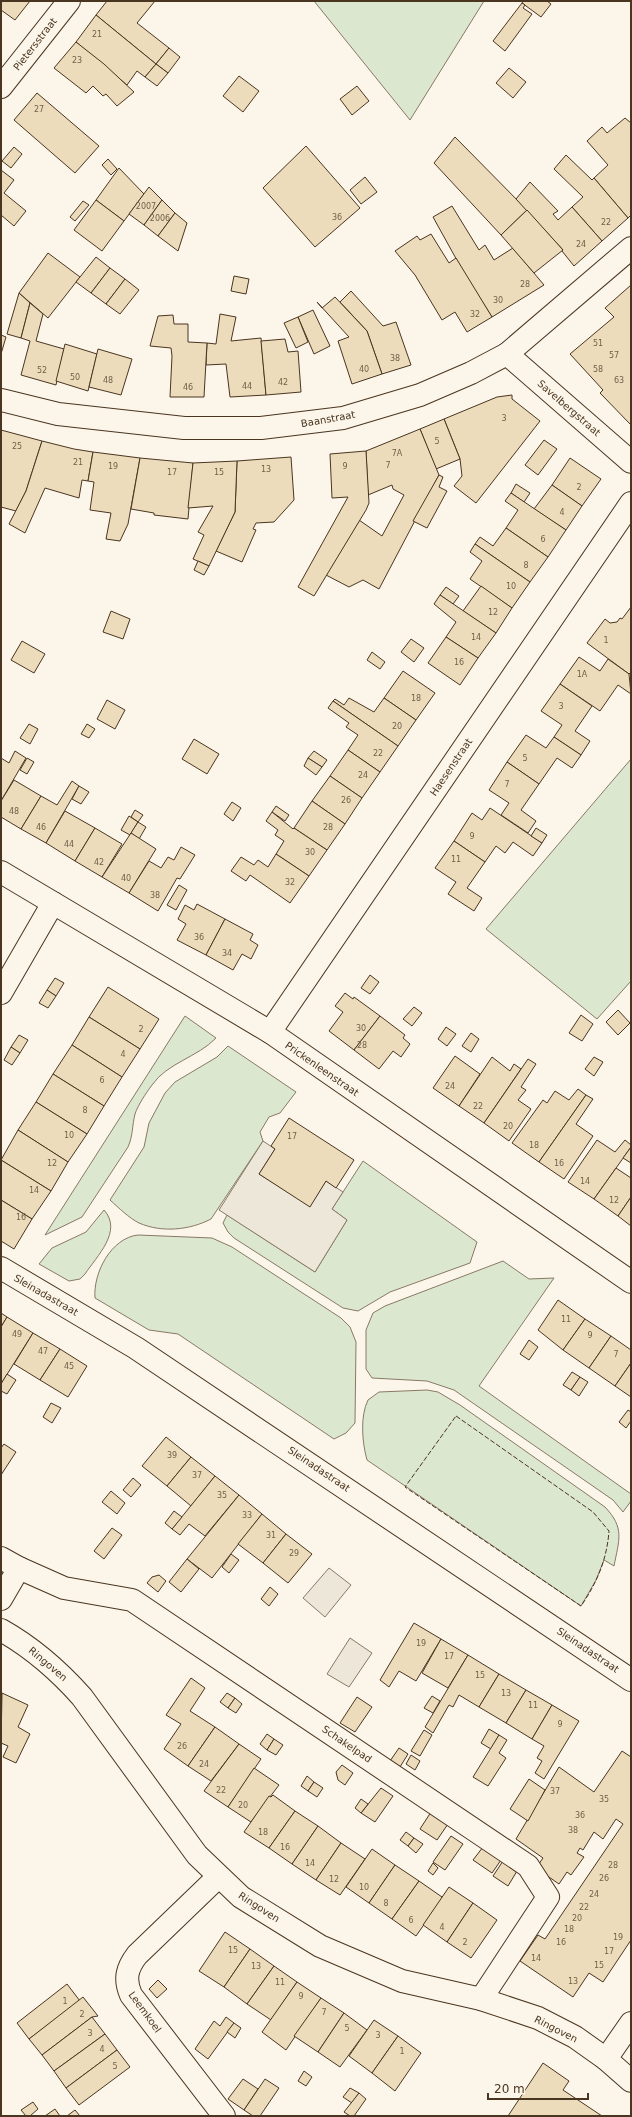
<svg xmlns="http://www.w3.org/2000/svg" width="632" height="2117" viewBox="0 0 632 2117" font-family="'DejaVu Sans',sans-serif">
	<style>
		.green { fill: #dce7d0; stroke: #887966 }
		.parking { fill: #ede7d9; stroke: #887966 }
		.building { fill: #ecdcbc; stroke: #4a3520 }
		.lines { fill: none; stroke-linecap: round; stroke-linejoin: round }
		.minor-casing { stroke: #4a3520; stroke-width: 24 }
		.minor { stroke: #fbf6e9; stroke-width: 22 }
		.fence { stroke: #4a3520; stroke-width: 1; stroke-dasharray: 5 2; stroke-linecap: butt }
		.labels { text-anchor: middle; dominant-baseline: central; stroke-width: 3; stroke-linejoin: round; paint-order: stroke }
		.number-label { font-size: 8px; fill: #725f47 }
		.street-label { font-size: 10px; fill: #4a3520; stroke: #fbf6e9 }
	</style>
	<rect width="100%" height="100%" fill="#fbf6e9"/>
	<g class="green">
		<polygon points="314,1 484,1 410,120"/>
		<polygon points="631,759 631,981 597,1019 486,929"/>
		<path d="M185,1016L216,1038C198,1057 167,1063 152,1085C146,1093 138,1105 135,1114C132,1126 133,1136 128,1147L82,1217L45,1235Z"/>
		<path d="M228,1046L296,1092L280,1113L269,1117L260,1132L263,1141L211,1219C190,1230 162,1233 139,1223C129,1218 119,1208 110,1200L144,1147L149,1123L165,1093L175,1082L217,1057Z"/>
		<polygon points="363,1161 477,1242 470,1263 390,1292 358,1311 343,1308 234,1238 228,1232 223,1223 227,1215 315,1272 347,1220 332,1209"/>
		<path d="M104,1210C123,1231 97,1256 85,1274L80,1279L69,1281L39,1264L52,1248L86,1232Z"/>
		<path d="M138,1235L212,1238L232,1247L341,1318L350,1327L356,1342L355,1423L346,1433L334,1439L178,1334L149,1330L95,1298C93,1273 111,1238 138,1235Z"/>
		<polygon points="503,1261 529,1279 554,1278 479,1386 631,1494 631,1501 623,1512 613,1500 454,1390 427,1381 372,1378 366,1369 366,1330 373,1313 385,1306"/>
		<path d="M427,1390L438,1392L460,1405L605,1507C625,1528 619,1540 614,1566L604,1560L596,1580L581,1606L367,1460C362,1442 360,1416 368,1400L379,1392Z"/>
	</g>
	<g class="parking">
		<polygon points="263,1141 275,1149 259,1174 310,1206 326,1181 343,1192 332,1209 347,1220 315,1272 219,1210"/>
		<polygon points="329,1568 351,1585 325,1617 303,1598"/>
		<polygon points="350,1638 372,1653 349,1687 327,1674"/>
	</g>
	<g class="building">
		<polygon points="1,1 30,1 15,20 1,10"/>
		<polygon points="107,1 155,1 137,23 169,48 156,64 96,15"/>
		<polygon points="523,1 547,1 551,4 541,17 522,3"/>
		<polygon points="522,3 525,5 523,8 532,14 505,51 493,41"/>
		<polygon points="96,15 156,64 145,77 137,71 127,85 76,42"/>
		<polygon points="76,42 104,64 134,92 117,106 106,94 103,96 93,86 86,93 54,68"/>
		<polygon points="169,48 180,57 168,73 156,64"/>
		<polygon points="156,64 168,73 157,86 145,77"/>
		<polygon points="509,68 526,82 513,98 496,83"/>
		<polygon points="239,76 259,91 243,112 223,96"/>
		<polygon points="357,86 369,101 352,115 340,99"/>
		<polygon points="37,93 99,146 75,173 14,120"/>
		<polygon points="625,118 631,123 631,215 628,218 594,178 608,165 587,141 602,127 607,133"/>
		<polygon points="455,137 527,210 501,235 434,163"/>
		<polygon points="306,146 360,208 315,247 263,188"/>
		<polygon points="14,147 22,154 11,168 2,161"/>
		<polygon points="566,155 592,180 594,178 628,218 602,241 572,207 583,197 554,169"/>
		<polygon points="108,159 117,169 111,175 102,165"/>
		<polygon points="119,168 144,194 124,221 96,200"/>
		<polygon points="1,170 14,180 4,193 26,211 14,226 1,215"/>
		<polygon points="365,177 377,192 361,204 350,190"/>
		<polygon points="530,182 558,211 553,214 558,220 572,207 602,241 574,266 562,251 563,250 516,199"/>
		<polygon points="149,187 162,200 144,225 129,214"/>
		<polygon points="96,200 124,221 102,251 74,230"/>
		<polygon points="162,200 175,213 158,236 144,225"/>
		<polygon points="83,201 89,205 75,221 70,217"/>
		<polygon points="452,206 479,250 485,245 494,260 513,248 544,285 492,317 464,273 433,217"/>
		<polygon points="527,210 563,250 534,273 501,235"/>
		<polygon points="175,213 187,223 178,251 158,236"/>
		<polygon points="431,234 449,263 456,258 492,317 467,332 455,312 442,320 415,275 395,251 417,236 420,240"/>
		<polygon points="48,253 80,277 48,318 19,293"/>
		<polygon points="96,257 110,268 91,293 76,282"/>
		<polygon points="110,268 125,279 106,304 91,293"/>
		<polygon points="234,276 249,279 246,294 231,291"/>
		<polygon points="125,279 139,290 120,314 106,304"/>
		<polygon points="631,285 631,425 600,393 603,390 570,354 614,317 605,308"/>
		<polygon points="351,291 383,326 396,322 411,365 382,374 367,331 340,302"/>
		<polygon points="19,293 30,303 21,338 7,334"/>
		<polygon points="335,297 367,331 382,374 352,384 338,341 349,337 317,302 322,308"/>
		<polygon points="30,303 43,314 36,341 64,349 56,385 21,375 30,341 21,338"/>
		<polygon points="313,310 330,346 314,354 298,317"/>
		<polygon points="220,314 236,317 231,341 261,338 266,395 230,397 226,364 206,365 207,343 216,344"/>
		<polygon points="173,315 174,324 188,324 188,342 207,343 204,397 170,397 172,356 171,348 150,346 158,316"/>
		<polygon points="298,317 308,342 296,348 284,323"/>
		<polygon points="1,335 6,337 1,354"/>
		<polygon points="285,339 288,352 298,351 301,392 266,395 261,341"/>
		<polygon points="65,344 97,354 88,391 56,381"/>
		<polygon points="98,349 132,359 121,395 89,387"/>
		<polygon points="512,395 512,399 540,421 476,503 454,486 462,476 460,459 444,419 497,397"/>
		<polygon points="444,419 460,459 436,469 420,429"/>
		<polygon points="420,429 439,475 379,589 363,580 349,587 326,575 359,520 382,536 404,495 393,489 392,485 368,495 366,451"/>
		<polygon points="1,430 42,441 26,491 16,511 1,507"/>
		<polygon points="544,440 557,449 538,475 525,465"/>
		<polygon points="42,441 74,449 93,452 88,481 82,480 79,498 45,488 25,533 9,524 26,491"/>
		<polygon points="366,451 369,503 366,510 314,596 298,587 348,497 332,498 330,454"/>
		<polygon points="93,452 140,458 128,524 120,541 106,539 111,513 90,510 94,482 88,481"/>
		<polygon points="291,457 294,500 274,522 256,523 253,529 256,530 242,562 216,551 235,512 237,461"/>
		<polygon points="140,458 193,463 188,519 154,515 154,513 131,509"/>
		<polygon points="570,458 601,479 582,506 552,485"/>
		<polygon points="237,461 235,512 209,566 193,559 204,535 198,532 213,506 188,508 193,463"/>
		<polygon points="439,475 443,477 439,487 447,491 427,528 413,521"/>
		<polygon points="516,484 530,493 524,502 511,493"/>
		<polygon points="552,485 582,506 566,530 534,509"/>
		<polygon points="511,493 566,530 548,557 506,528 518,510 505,501"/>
		<polygon points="506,528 548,557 530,582 475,544 480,537 493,546"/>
		<polygon points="475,544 530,582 512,608 470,579 482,561 470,552"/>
		<polygon points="198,561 209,566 204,575 194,570"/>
		<polygon points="481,586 512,608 496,633 463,611"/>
		<polygon points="446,587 459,596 453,604 440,595"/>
		<polygon points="440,595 496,633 478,658 446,637 456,622 434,604"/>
		<polygon points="631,607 631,672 629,674 587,643 605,619 610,623 617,622 620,618 622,619"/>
		<polygon points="111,611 130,619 123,639 103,632"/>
		<polygon points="446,637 478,658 460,685 428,663"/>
		<polygon points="411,639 424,648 414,662 401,652"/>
		<polygon points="22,641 45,654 34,673 11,660"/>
		<polygon points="372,652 385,662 380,669 367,660"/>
		<polygon points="579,657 600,671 608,659 629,674 631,694 618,685 600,711 560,684"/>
		<polygon points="403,671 435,693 416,720 384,698"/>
		<polygon points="560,684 592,706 575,731 590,741 581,755 554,737 562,725 541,711"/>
		<polygon points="349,698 374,712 384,698 416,720 398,746 333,701 335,699 344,705"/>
		<polygon points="107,700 125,710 115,729 97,719"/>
		<polygon points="333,701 398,746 380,772 348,750 358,735 346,727 349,723 328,708"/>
		<polygon points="29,724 38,729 30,744 20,738"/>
		<polygon points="87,724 95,729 89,738 81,734"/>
		<polygon points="526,735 546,748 554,737 581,755 572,768 557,758 539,784 507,762"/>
		<polygon points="194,739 219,754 207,774 182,759"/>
		<polygon points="348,750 380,772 362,798 330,776"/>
		<polygon points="15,751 26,758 1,801 1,758 9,763"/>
		<polygon points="314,751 327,760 322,767 308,758"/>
		<polygon points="27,758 34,762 27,774 20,770"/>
		<polygon points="308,758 322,767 316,775 304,766"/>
		<polygon points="507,762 539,784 521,810 536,821 528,833 501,815 509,803 489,790"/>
		<polygon points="330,776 362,798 345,824 312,801"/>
		<polygon points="14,780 41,796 21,829 1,817 1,801"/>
		<polygon points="72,781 79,786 46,843 21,829 41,796 57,805"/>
		<polygon points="79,786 89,792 81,804 72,799"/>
		<polygon points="312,801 345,824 327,850 294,828"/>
		<polygon points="232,802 241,808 233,821 224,814"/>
		<polygon points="276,806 289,815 285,821 272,812"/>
		<polygon points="490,808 542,843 533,856 513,842 505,853 496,846 485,862 454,841 472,813 482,820"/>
		<polygon points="135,810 143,815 138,822 131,817"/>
		<polygon points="65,811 95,828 75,861 46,843"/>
		<polygon points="272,812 293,829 294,828 327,850 309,876 276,854 284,841 275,835 278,830 266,821"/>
		<polygon points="129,816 138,822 130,835 121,830"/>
		<polygon points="138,822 146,827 139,839 131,833"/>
		<polygon points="95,828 122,844 102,877 75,861"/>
		<polygon points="536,828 547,835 542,843 531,836"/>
		<polygon points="131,833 156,849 129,893 102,877"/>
		<polygon points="454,841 485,862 467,888 482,898 474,911 448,894 456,882 435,868"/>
		<polygon points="181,847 195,855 180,879 177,878 158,911 129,893 149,861 161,868 168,857 174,860"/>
		<polygon points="276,854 309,876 290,903 250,875 246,881 231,871 241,857 254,865 258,860 268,867"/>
		<polygon points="179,885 187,890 176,910 167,905"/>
		<polygon points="197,904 225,919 206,955 177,940 186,924 178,919 185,905 194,910"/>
		<polygon points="225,919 253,934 250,940 258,945 251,959 242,954 233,970 206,955"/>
		<polygon points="370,975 379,982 370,994 361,988"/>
		<polygon points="55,978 64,983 56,996 47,990"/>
		<polygon points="108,987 159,1019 140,1049 89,1017"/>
		<polygon points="47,990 56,996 48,1008 39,1003"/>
		<polygon points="345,993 353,999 354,997 380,1016 354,1050 329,1031 343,1012 335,1006"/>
		<polygon points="414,1007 422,1013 412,1026 403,1019"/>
		<polygon points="618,1010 630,1023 618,1035 606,1022"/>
		<polygon points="581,1015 593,1024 582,1041 569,1033"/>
		<polygon points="380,1016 405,1035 403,1038 410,1044 401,1057 393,1051 379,1069 354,1050"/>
		<polygon points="89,1017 140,1049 122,1077 72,1045"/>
		<polygon points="446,1027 456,1034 447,1046 438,1039"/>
		<polygon points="471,1033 479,1039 471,1052 462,1046"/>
		<polygon points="19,1035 28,1040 20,1053 11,1047"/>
		<polygon points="72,1045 122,1077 104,1106 53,1074"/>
		<polygon points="11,1047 20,1053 12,1065 4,1060"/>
		<polygon points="455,1056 480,1074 459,1106 433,1088"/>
		<polygon points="492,1057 510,1071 514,1064 521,1069 484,1123 459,1106"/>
		<polygon points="594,1057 603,1062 594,1076 585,1069"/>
		<polygon points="528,1059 536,1064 521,1087 526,1090 518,1100 531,1109 509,1141 484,1123"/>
		<polygon points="53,1074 104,1106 87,1134 36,1102"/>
		<polygon points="578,1089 586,1095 539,1162 512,1143 543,1100 547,1103 555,1091 569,1100"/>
		<polygon points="586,1095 593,1099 576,1124 593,1136 564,1179 539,1162"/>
		<polygon points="36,1102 87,1134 68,1162 18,1130"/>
		<polygon points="289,1118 354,1160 336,1188 326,1181 310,1207 259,1174 275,1149 271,1146"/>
		<polygon points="18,1130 68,1162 51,1191 1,1160"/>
		<polygon points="597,1140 615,1152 625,1140 631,1145 631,1147 594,1199 568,1182"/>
		<polygon points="631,1147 631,1163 623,1158"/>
		<polygon points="1,1160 51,1191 32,1219 1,1200"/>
		<polygon points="616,1168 631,1178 631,1197 618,1216 594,1199"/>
		<polygon points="631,1197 631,1226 618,1216"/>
		<polygon points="1,1200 32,1219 14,1249 1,1241"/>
		<polygon points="558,1300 585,1319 563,1350 538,1330"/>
		<polygon points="1,1313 7,1317 1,1327"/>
		<polygon points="7,1317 33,1333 1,1384 1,1327"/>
		<polygon points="585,1319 611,1336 589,1368 563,1350"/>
		<polygon points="33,1333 60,1349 40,1380 14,1364"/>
		<polygon points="611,1336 631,1350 631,1363 615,1386 589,1368"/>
		<polygon points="529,1340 538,1347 529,1360 520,1354"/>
		<polygon points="60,1349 87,1366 68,1397 40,1380"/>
		<polygon points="631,1363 631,1397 615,1386"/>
		<polygon points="572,1372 580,1377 571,1390 563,1385"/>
		<polygon points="7,1374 16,1380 7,1394 1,1391 1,1384"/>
		<polygon points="580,1377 588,1382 579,1396 571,1390"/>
		<polygon points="51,1403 61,1408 52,1423 43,1417"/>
		<polygon points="628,1410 631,1412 631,1421 626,1428 619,1422"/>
		<polygon points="166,1437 191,1457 167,1486 142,1466"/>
		<polygon points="4,1444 16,1452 1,1475 1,1448"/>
		<polygon points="191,1457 215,1476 191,1506 167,1486"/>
		<polygon points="215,1476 239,1495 205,1536 189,1524 180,1535 172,1529"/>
		<polygon points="133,1478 141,1485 131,1497 123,1490"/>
		<polygon points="111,1491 125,1503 117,1514 102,1502"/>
		<polygon points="239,1495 262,1514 212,1578 187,1559"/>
		<polygon points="174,1511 182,1517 172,1529 165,1523"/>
		<polygon points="262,1514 286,1534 263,1563 238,1544"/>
		<polygon points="112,1528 122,1535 104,1559 94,1551"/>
		<polygon points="286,1534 312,1554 288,1583 263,1563"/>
		<polygon points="231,1554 239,1560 229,1573 222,1567"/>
		<polygon points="187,1559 199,1569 181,1592 169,1582"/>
		<polygon points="159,1575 166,1581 158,1592 147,1583 152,1577"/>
		<polygon points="270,1587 278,1594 269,1606 261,1599"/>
		<polygon points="414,1623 441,1639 416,1681 399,1671 389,1687 380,1680"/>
		<polygon points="441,1639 468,1655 448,1688 422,1673"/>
		<polygon points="468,1655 499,1674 479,1707 459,1695 453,1707 449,1705 433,1733 425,1727"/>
		<polygon points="499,1674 526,1690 506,1723 479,1707"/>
		<polygon points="191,1678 205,1688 190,1711 215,1727 188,1766 164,1749 181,1724 166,1715"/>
		<polygon points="526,1690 552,1705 532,1739 506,1723"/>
		<polygon points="2,1693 28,1705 18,1727 30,1734 16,1763 3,1757 8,1746 1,1743"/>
		<polygon points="227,1693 235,1698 228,1708 220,1702"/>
		<polygon points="432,1696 440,1701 433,1713 424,1708"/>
		<polygon points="357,1697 372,1707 355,1732 340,1723"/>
		<polygon points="235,1698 242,1704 236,1713 228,1708"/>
		<polygon points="552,1705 579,1721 544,1779 535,1773 542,1761 537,1758 544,1746 532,1739"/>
		<polygon points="215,1727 239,1744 211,1781 188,1766"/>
		<polygon points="489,1729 499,1735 491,1749 481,1743"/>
		<polygon points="424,1730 432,1735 420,1756 411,1751"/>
		<polygon points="267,1734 274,1739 267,1750 260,1744"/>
		<polygon points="499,1735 507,1740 499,1753 506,1758 488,1786 473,1777"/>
		<polygon points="274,1739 283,1745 276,1755 267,1750"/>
		<polygon points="239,1744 261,1759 228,1807 204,1791"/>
		<polygon points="399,1748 408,1754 400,1767 390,1761"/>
		<polygon points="622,1751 631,1757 631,1940 603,1982 589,1973 573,1997 520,1961 538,1935 545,1939 623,1824 616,1819 603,1839 594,1832 583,1850 580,1848 577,1853 584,1857 571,1875 567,1872 559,1884 536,1868 543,1858 516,1839 559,1767 594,1792"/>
		<polygon points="411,1755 420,1761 415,1770 406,1764"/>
		<polygon points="342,1765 353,1773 345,1785 338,1780 336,1772"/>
		<polygon points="254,1768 279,1785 251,1822 228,1807"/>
		<polygon points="307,1776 314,1782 308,1791 301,1786"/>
		<polygon points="529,1779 545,1790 528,1821 510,1809"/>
		<polygon points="314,1782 323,1788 317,1797 308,1791"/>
		<polygon points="381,1788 393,1796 375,1822 361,1813"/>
		<polygon points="273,1795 295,1811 269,1848 244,1832 269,1796 271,1797"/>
		<polygon points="361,1799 368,1804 361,1813 355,1808"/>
		<polygon points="295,1811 318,1826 292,1864 269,1848"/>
		<polygon points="431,1812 448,1824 437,1840 420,1829"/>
		<polygon points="318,1826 341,1843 316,1880 292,1864"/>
		<polygon points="406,1832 414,1838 408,1846 400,1840"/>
		<polygon points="451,1836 463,1844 445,1870 433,1862"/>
		<polygon points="414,1838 423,1844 416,1853 408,1846"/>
		<polygon points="341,1843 365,1859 340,1895 316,1880"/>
		<polygon points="483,1847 501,1860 492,1873 473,1860"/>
		<polygon points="372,1849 395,1865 369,1903 346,1887"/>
		<polygon points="503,1861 517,1871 508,1886 493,1876"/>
		<polygon points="433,1863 438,1868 433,1875 428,1871"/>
		<polygon points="395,1865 419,1881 392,1919 369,1903"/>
		<polygon points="419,1881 442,1897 442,1899 416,1936 392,1919"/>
		<polygon points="449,1887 473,1903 447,1942 423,1925"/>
		<polygon points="473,1903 497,1920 471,1958 447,1942"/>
		<polygon points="225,1932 250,1949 224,1987 199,1971"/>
		<polygon points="250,1949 274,1966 247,2004 224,1987"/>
		<polygon points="274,1966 297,1982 271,2020 247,2004"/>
		<polygon points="158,1980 167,1989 157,1998 149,1989"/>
		<polygon points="297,1982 321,1998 286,2050 262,2032"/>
		<polygon points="67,1984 80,2001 29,2039 17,2023"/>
		<polygon points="83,1997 98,2016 92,2017 42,2055 29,2039"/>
		<polygon points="321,1998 344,2013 318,2052 294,2036"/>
		<polygon points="344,2013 367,2030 340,2067 318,2052"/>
		<polygon points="92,2017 105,2034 54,2071 42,2055"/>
		<polygon points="226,2017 234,2023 208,2059 195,2049 214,2021 220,2026"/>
		<polygon points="374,2020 398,2036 372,2073 349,2056"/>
		<polygon points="234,2023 241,2028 235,2038 227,2032"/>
		<polygon points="105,2034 117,2050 66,2088 54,2071"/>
		<polygon points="398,2036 421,2053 395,2091 372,2073"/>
		<polygon points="117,2050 130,2067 79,2105 66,2088"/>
		<polygon points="543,2063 569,2081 563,2090 602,2116 508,2116"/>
		<polygon points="304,2071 312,2077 306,2086 298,2081"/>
		<polygon points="243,2079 258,2089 244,2110 228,2099"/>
		<polygon points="265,2079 279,2088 260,2116 253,2116 244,2110"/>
		<polygon points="350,2088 359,2093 352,2103 343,2097"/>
		<polygon points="359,2093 366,2099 354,2116 350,2116 344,2112"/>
		<polygon points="33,2102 38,2109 30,2116 26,2116 21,2110"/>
		<polygon points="55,2109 60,2116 45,2116"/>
		<polygon points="75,2110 80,2116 67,2116"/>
	</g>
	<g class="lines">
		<g class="minor-casing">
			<g id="minor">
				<polyline points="1,87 69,1"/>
				<polyline points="507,354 631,462"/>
				<polyline points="1,400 58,414 184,428 261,428 343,418 420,395 471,373 507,354 631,248"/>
				<polyline points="1,872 270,1032 631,1282"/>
				<polyline points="1,993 53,903"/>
				<polyline points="270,1032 631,503"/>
				<polyline points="1,1268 136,1348 631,1680"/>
				<polyline points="1,1558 19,1568 64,1588 132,1600 528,1866 548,1897 481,1999"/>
				<polyline points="1,1599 19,1568"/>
				<path d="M1,1630C33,1648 58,1670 82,1697L197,1855L241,1897L320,1946L402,1981L481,1999L538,2018L575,2037L606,2059"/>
				<path d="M218,1877L137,1955C127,1968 124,1979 131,1995L224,2116"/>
				<polyline points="631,2023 606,2059 631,2081"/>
			</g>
		</g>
		<use href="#minor" class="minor"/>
		<path class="fence" d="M456,1416L593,1512L609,1531C607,1559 597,1583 581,1606L405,1487Z"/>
	</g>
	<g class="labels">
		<g class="number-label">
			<text x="97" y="34">21</text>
			<text x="77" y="60">23</text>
			<text x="39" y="109">27</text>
			<text x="146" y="206">2007</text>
			<text x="337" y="217">36</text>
			<text x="160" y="218">2006</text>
			<text x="606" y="222">22</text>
			<text x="581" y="244">24</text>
			<text x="525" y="284">28</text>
			<text x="498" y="300">30</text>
			<text x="475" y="314">32</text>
			<text x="598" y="343">51</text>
			<text x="614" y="355">57</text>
			<text x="395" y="358">38</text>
			<text x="364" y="369">40</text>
			<text x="598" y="369">58</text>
			<text x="42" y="370">52</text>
			<text x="75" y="377">50</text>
			<text x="108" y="380">48</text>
			<text x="619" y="380">63</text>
			<text x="283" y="382">42</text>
			<text x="247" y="386">44</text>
			<text x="188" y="387">46</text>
			<text x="504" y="418">3</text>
			<text x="437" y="441">5</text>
			<text x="17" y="446">25</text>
			<text x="397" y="453">7A</text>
			<text x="78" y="462">21</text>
			<text x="388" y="465">7</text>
			<text x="113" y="466">19</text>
			<text x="345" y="466">9</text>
			<text x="266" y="469">13</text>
			<text x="172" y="472">17</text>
			<text x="219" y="472">15</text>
			<text x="579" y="487">2</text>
			<text x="562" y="512">4</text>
			<text x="543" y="539">6</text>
			<text x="526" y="565">8</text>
			<text x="511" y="586">10</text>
			<text x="493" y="612">12</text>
			<text x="476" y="637">14</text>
			<text x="606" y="640">1</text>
			<text x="459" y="662">16</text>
			<text x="582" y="674">1A</text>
			<text x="416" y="698">18</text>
			<text x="561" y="706">3</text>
			<text x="397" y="726">20</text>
			<text x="378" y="753">22</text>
			<text x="525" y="758">5</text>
			<text x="363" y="775">24</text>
			<text x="507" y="784">7</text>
			<text x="346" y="800">26</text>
			<text x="14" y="811">48</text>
			<text x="41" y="827">46</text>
			<text x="328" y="827">28</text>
			<text x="472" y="836">9</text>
			<text x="69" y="844">44</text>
			<text x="310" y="852">30</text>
			<text x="456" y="859">11</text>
			<text x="99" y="862">42</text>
			<text x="126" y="878">40</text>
			<text x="290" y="882">32</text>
			<text x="155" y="895">38</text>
			<text x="199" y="937">36</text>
			<text x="227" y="953">34</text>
			<text x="361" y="1028">30</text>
			<text x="141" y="1029">2</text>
			<text x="362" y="1045">28</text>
			<text x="123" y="1054">4</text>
			<text x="102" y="1080">6</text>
			<text x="450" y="1086">24</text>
			<text x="478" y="1106">22</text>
			<text x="85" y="1110">8</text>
			<text x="508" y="1126">20</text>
			<text x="69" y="1135">10</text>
			<text x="292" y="1136">17</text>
			<text x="534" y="1145">18</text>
			<text x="52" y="1163">12</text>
			<text x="559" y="1163">16</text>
			<text x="585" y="1181">14</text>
			<text x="34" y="1190">14</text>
			<text x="614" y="1200">12</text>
			<text x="21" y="1217">16</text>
			<text x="566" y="1319">11</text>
			<text x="17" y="1334">49</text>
			<text x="590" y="1335">9</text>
			<text x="43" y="1351">47</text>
			<text x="616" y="1354">7</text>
			<text x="69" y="1366">45</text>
			<text x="172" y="1455">39</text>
			<text x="197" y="1475">37</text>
			<text x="222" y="1495">35</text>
			<text x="247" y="1515">33</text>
			<text x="271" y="1535">31</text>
			<text x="294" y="1553">29</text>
			<text x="421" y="1643">19</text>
			<text x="449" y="1656">17</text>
			<text x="480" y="1675">15</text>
			<text x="506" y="1693">13</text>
			<text x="533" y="1705">11</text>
			<text x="560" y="1724">9</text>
			<text x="182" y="1746">26</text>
			<text x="204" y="1764">24</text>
			<text x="221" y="1790">22</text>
			<text x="555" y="1791">37</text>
			<text x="604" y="1799">35</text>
			<text x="243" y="1805">20</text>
			<text x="580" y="1815">36</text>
			<text x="573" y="1830">38</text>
			<text x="263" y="1832">18</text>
			<text x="285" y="1847">16</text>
			<text x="310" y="1863">14</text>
			<text x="613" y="1865">28</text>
			<text x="604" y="1878">26</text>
			<text x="334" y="1879">12</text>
			<text x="364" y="1887">10</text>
			<text x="594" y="1894">24</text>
			<text x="386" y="1903">8</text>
			<text x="584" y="1907">22</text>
			<text x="577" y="1918">20</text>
			<text x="411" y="1920">6</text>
			<text x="442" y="1927">4</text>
			<text x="569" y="1929">18</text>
			<text x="618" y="1937">19</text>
			<text x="465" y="1942">2</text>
			<text x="561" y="1942">16</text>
			<text x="233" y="1950">15</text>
			<text x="609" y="1951">17</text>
			<text x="536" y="1958">14</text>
			<text x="599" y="1965">15</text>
			<text x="256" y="1966">13</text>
			<text x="573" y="1981">13</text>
			<text x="280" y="1982">11</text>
			<text x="301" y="1996">9</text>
			<text x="65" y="2001">1</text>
			<text x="324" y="2012">7</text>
			<text x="82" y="2014">2</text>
			<text x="347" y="2028">5</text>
			<text x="90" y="2033">3</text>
			<text x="378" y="2035">3</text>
			<text x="102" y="2049">4</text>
			<text x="402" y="2051">1</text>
			<text x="115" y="2066">5</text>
		</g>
		<g class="street-label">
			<text transform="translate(35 44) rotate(-52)">Pietersstraat</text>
			<text transform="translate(569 408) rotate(41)">Savelbergstraat</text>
			<text transform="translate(328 419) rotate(-10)">Baanstraat</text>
			<text transform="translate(451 767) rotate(-56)">Haesenstraat</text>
			<text transform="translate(322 1069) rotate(35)">Prickenleenstraat</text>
			<text transform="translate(46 1295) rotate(30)">Sleinadastraat</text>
			<text transform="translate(319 1469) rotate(34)">Sleinadastraat</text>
			<text transform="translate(588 1650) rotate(34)">Sleinadastraat</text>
			<text transform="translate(48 1664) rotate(40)">Ringoven</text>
			<text transform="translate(347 1744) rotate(34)">Schakelpad</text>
			<text transform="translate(259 1907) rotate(33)">Ringoven</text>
			<text transform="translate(145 2012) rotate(54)">Leemkoel</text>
			<text transform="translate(556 2029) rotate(27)">Ringoven</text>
		</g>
	</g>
	<rect width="632" height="2117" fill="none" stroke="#4a3520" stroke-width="4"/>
	<path d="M488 2093v6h100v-6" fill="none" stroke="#4a3520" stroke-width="2"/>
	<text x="494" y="2093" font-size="12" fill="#4a3520" stroke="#fbf6e9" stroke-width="3" paint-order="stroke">20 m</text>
</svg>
